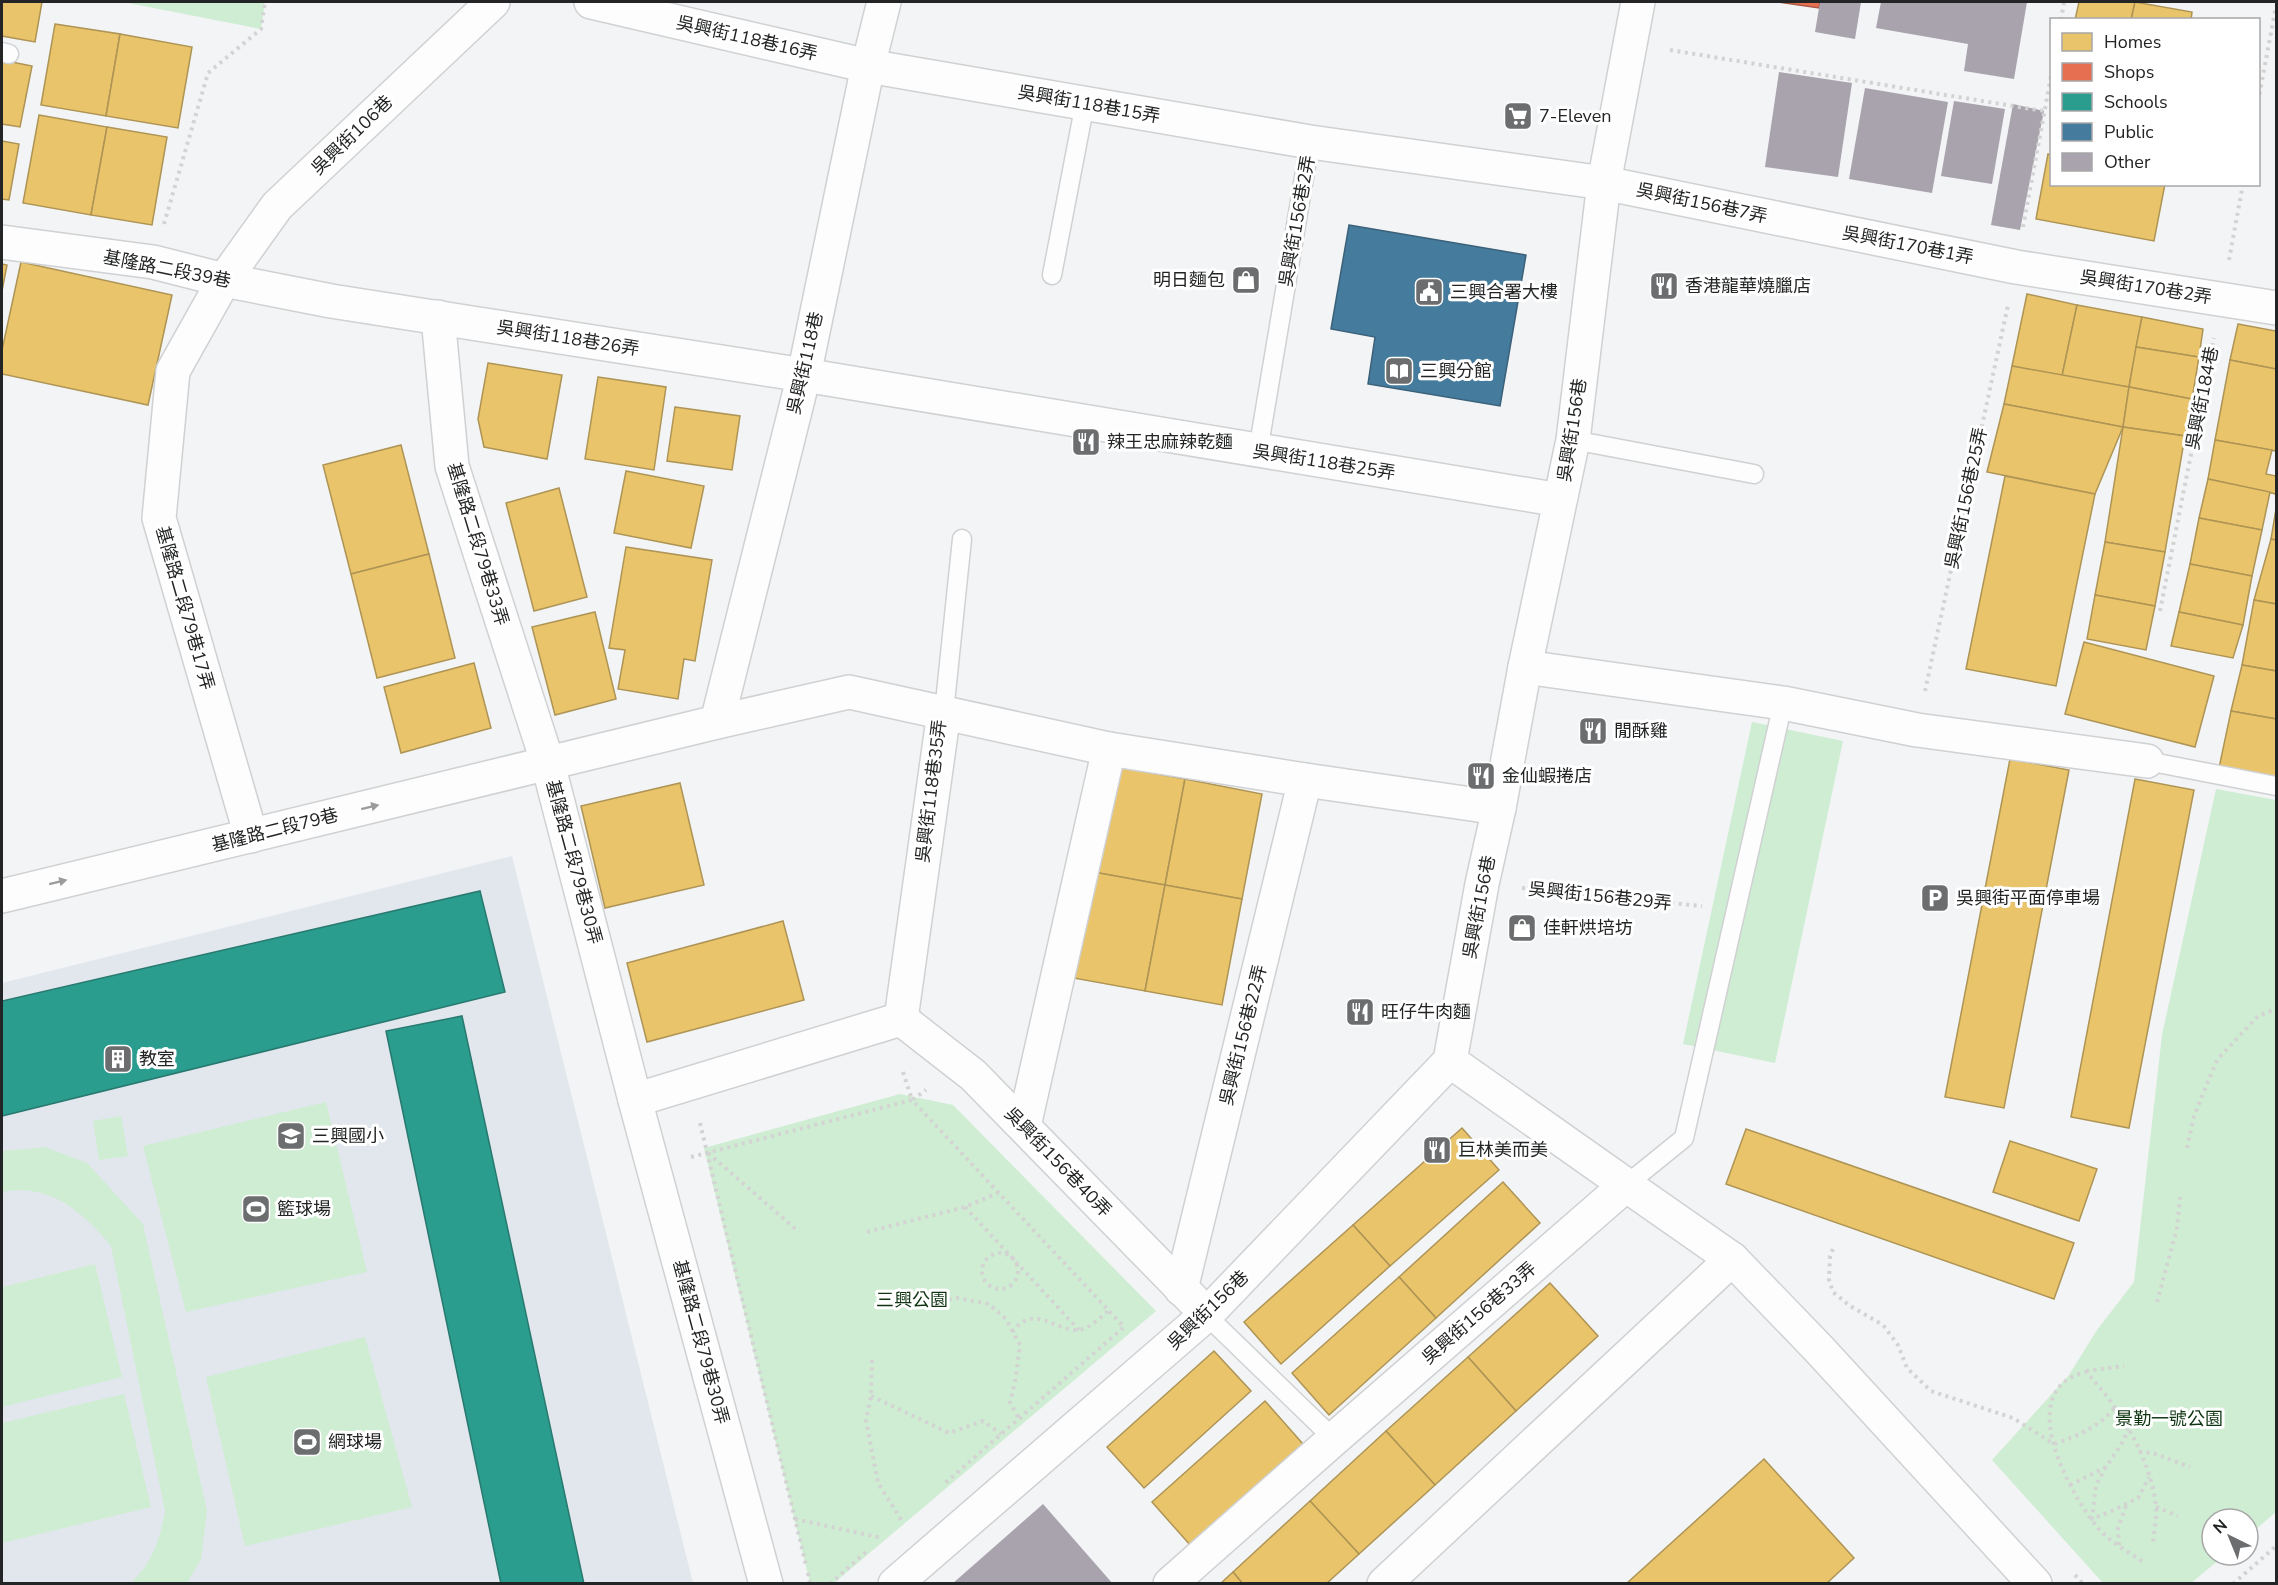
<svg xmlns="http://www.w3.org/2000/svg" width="2278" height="1585" viewBox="0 0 2278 1585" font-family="'Nunito Sans','Noto Sans TC',sans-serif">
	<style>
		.built { fill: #e1e7ed }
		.green { fill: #cfedd2 }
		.homes { fill: #e9c46a; stroke: #ae9455; stroke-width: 1.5 }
		.shops { fill: #e76f51; stroke: #ac5844; stroke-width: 1.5 }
		.schools { fill: #2a9d8f; stroke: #28796f; stroke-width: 1.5 }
		.public { fill: #457b9d; stroke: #3b6179; stroke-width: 1.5 }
		.building { fill: #a9a3ad }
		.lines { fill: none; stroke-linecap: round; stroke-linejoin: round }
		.lane-casing { stroke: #cfd1d2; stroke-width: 21 }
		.street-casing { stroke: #cfd1d2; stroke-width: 36 }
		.path { stroke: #d3d3d3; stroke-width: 4; stroke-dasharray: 3 4.5; stroke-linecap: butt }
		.lane { stroke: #fdfdfe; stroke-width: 18 }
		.street { stroke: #fdfdfe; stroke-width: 33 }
		.oneway { fill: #9b9b9c }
		.labels { text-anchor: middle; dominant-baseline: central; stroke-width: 6; stroke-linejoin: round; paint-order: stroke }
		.street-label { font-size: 18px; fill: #232425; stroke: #fff }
		.poi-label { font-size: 18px; fill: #232425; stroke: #fff; text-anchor: start }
		.park-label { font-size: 18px; fill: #0f3513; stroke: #fff }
	</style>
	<rect width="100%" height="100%" fill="#f2f4f6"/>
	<polygon class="built" points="512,856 693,1583 2,1583 2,983"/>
	<g class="green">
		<polygon points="123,2 265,2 261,29"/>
		<polygon points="1752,722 1843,741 1775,1063 1683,1044"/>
		<polygon points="2216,789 2276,800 2276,1512 2248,1536 2248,1519 2212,1519 2212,1555 2225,1555 2191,1583 2103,1583 1992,1460 2069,1375 2097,1330 2134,1282 2162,1035"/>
		<polygon points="900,1094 953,1105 1156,1311 834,1583 810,1583 704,1148"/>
		<polygon points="326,1102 367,1272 186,1312 143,1146"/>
		<polygon points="121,1116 128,1156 99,1160 93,1121"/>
		<path d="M45,1147L87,1163L143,1224L207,1511L201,1559L187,1583H131C152,1564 160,1539 165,1511L111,1246C82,1211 50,1183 2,1192V1151Z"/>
		<polygon points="95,1264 122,1377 2,1407 2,1287"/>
		<polygon points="365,1337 412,1507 245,1546 206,1377"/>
		<polygon points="124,1394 151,1507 2,1543 2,1423"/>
	</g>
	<g class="homes">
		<polygon points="2,2 42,2 35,42 2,36"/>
		<polygon points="2079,2 2135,2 2131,20 2075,20"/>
		<polygon points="2135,2 2192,12 2191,20 2131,20"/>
		<polygon points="55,24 120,34 106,116 41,105"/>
		<polygon points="120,34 192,47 178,128 106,116"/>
		<polygon points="2,60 32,66 20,127 2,124"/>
		<polygon points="39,115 107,127 91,215 23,203"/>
		<polygon points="107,127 167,137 152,225 91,215"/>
		<polygon points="2,141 19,144 9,200 2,199"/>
		<polygon points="2048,154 2052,155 2052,184 2165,184 2154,241 2036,219"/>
		<polygon points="21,262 172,295 148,405 2,374 2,350"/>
		<polygon points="2,264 7,265 2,291"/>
		<polygon points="2027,294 2077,305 2062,376 2012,366"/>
		<polygon points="2077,305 2142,317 2129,387 2062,376"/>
		<polygon points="2142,317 2203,329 2199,357 2136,347"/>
		<polygon points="2238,324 2276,331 2276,369 2230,360"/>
		<polygon points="2136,347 2199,357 2192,399 2129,387"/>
		<polygon points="2230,360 2276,369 2276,451 2215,440"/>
		<polygon points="488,363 562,375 547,459 484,447 478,419"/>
		<polygon points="2012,366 2129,387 2123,427 2004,404"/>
		<polygon points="598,377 666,387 654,470 585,459"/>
		<polygon points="2129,387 2192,399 2185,436 2123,427"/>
		<polygon points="2004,404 2123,427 2095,494 1987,472"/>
		<polygon points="675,407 740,416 732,470 667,461"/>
		<polygon points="2123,427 2185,436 2165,552 2105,542"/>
		<polygon points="2215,440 2272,450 2266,474 2276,476 2276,494 2208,479"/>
		<polygon points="401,445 429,554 351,574 323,465"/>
		<polygon points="626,471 704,486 691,548 614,533"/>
		<polygon points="2005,476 2095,494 2056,686 1966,669"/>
		<polygon points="2208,479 2270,492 2262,530 2199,518"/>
		<polygon points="559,488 587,597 534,611 506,503"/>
		<polygon points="2276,509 2276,540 2271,539"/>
		<polygon points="2199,518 2262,530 2252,576 2190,564"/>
		<polygon points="2271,539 2276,540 2276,604 2254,600"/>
		<polygon points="2105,542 2165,552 2155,606 2095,595"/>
		<polygon points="626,547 712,560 695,661 684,659 678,699 618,689 625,650 609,648"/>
		<polygon points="429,554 455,658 377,678 351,574"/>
		<polygon points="2190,564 2252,576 2243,625 2179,612"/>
		<polygon points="2095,595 2155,606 2146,650 2087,639"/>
		<polygon points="2254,600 2276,604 2276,671 2242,665"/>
		<polygon points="595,612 616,699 555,715 532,627"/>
		<polygon points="2179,612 2243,625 2233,658 2171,646"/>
		<polygon points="2084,642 2214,676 2195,747 2065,714"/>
		<polygon points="474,663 491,728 401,753 384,687"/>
		<polygon points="2242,665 2276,671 2276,719 2231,711"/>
		<polygon points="2231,711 2276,719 2276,780 2219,768"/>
		<polygon points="2010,759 2069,770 2004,1108 1945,1097"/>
		<polygon points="1108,765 1185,779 1165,885 1088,871"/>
		<polygon points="1185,779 1262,794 1242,899 1165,885"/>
		<polygon points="2135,779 2194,790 2129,1128 2071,1117"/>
		<polygon points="680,783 704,885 605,908 581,806"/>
		<polygon points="1088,871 1165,885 1145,991 1068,977"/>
		<polygon points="1165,885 1242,899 1222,1005 1145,991"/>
		<polygon points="783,921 804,1000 647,1042 627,963"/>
		<polygon points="1462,1128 1499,1170 1390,1266 1353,1225"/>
		<polygon points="1746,1129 2074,1243 2054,1299 1726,1184"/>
		<polygon points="2010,1141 2097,1169 2079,1221 1993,1192"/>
		<polygon points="1503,1182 1540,1223 1436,1318 1399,1277"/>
		<polygon points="1353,1225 1390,1266 1281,1364 1244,1322"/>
		<polygon points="1399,1277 1436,1318 1329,1415 1292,1373"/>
		<polygon points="1550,1283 1598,1336 1516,1411 1468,1357"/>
		<polygon points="1214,1351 1251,1391 1144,1488 1107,1447"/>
		<polygon points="1468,1357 1516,1411 1435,1485 1386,1431"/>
		<polygon points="1265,1401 1303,1444 1191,1546 1152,1502"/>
		<polygon points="1386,1431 1435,1485 1359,1554 1310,1501"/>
		<polygon points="1764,1459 1854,1558 1826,1584 1626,1584"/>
		<polygon points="1310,1501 1359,1554 1326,1584 1243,1584 1233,1572"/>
		<polygon points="1233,1572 1243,1584 1220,1584"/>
	</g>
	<polygon class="shops" points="1778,2 1820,2 1819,8"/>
	<g class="schools">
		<polygon points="480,891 505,992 2,1116 2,1001"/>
		<polygon points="462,1016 584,1584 501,1584 386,1031"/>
	</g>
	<polygon class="public" points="1349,225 1526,255 1500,406 1368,384 1375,337 1331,329"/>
	<g class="building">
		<polygon points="1820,2 1861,2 1855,39 1815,32"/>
		<polygon points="1881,2 2027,2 2014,79 1964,71 1968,44 1876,28"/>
		<polygon points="1779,72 1852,83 1838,177 1765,167"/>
		<polygon points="1865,88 1948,102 1932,193 1849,179"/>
		<polygon points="1954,101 2005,109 1992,184 1941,176"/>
		<polygon points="2013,104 2044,111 2020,230 1991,225"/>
		<polygon points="1043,1504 1113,1584 952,1584"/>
	</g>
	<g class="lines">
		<g class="lane-casing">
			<g id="lane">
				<polyline points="2,52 9,54"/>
				<polyline points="1052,275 1085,103"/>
				<polyline points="1573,440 1754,474"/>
				<polyline points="1258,451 1310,142"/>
				<polyline points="944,712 962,539"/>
				<polyline points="2147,761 2276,786"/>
				<polyline points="1626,1185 1684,1138 1783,703"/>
				<polyline points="1206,1315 1334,1439"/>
			</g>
		</g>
		<g class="street-casing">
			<g id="street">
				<polyline points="591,2 868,66 1310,142 1604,183 2016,267 2276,308"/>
				<polyline points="2,242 153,262 224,280 331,301 804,375 1560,500"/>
				<polyline points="438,317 452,466 548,764 635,1100 766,1584"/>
				<polyline points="1525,667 1783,703 1917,730 2147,761"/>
				<polyline points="717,722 804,375 868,66 884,2"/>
				<polyline points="251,836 159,518 173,371 224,280 277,206 493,2"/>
				<polyline points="2,896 717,722 849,692 1109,749 1305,780 1499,808"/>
				<polyline points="901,1019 973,1075 1193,1300"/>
				<polyline points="901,1019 944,712"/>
				<polyline points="635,1100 901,1019"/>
				<polyline points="1024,1126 1109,749"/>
				<polyline points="1626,1185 1732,1259 1818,1348 2035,1584"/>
				<polyline points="1181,1289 1305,780"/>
				<polyline points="895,1584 1206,1315 1450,1061 1482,884 1499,808 1525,667 1573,440 1604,183 1638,2"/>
				<polyline points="1170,1584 1334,1439 1626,1185 1450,1061"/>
				<polyline points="1384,1584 1732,1259"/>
			</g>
		</g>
		<g class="path">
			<polyline points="2061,20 2064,2"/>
			<polyline points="1670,50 2044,111"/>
			<polyline points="2258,102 2276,6"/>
			<polyline points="164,224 208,73 261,29 265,2"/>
			<polyline points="2023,227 2052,71"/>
			<polyline points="2229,260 2243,184"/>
			<polyline points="2160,611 2214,338"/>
			<polyline points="1925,691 2008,305"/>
			<polyline points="1522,888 1702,906"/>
			<polyline points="903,1072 912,1100 926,1090"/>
			<polyline points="700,1123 806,1565"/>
			<polyline points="2187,1148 2194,1116 2217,1060 2258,1016 2276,1009"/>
			<polyline points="708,1153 799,1232"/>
			<polyline points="691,1157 912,1100 1124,1327 944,1484"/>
			<polyline points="965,1207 1079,1330"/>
			<polyline points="867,1232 965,1207 998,1193"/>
			<path d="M1833,1249L1830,1256L1829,1280L1833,1292L1850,1306L1883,1325L1898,1345L1907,1368L1931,1391L2013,1418L2054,1444C2078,1436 2098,1427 2115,1408"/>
			<circle cx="1000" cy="1271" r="18"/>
			<polyline points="904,1300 936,1302 957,1298 989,1304 1006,1319 1020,1345 1015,1382 1010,1402 1019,1419"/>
			<polyline points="2157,1302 2177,1228 2180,1197"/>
			<path d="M1012,1332C1035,1303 1052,1330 1077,1330C1089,1330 1101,1317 1109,1310"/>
			<polyline points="872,1360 871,1396 866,1420 878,1483 902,1521"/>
			<polyline points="2086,1371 2124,1366"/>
			<polyline points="871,1396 949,1433 983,1421 1001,1434"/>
			<polyline points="2120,1416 2154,1415 2181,1422"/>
			<polyline points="2139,1452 2153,1453 2190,1467"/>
			<polyline points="2106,1467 2096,1485 2092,1519 2112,1511 2138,1498 2149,1477"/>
			<polyline points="2070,1485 2106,1467 2124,1440 2128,1429"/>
			<polyline points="2156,1507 2178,1516"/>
			<polyline points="795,1519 882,1538"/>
			<polyline points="2119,1545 2118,1528 2126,1506"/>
			<path d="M2142,1561C2128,1552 2110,1542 2098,1528C2069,1493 2012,1389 2086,1372C2119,1407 2150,1456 2156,1506C2157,1518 2154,1531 2153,1543"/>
			<polyline points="808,1573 810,1584"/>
			<polyline points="2075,1575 2083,1584"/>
			<polyline points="830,1584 866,1552"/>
			<polyline points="2233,1584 2276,1546"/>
		</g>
		<use href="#lane" class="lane"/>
		<use href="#street" class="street"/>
	</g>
	<defs><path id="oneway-solid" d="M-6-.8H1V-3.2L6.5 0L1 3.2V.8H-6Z" transform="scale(1.5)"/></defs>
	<g class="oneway">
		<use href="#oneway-solid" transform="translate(370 807) rotate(-14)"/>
		<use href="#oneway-solid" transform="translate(58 882) rotate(-14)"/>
	</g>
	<defs>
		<g id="supermarket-square" transform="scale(1.5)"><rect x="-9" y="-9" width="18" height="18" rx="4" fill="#6b6d6e" stroke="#fff"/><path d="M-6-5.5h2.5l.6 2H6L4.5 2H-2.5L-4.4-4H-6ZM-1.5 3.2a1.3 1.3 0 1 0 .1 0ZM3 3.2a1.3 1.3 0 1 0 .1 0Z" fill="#fff"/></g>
		<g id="shop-square" transform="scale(1.5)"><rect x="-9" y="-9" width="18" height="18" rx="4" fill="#6b6d6e" stroke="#fff"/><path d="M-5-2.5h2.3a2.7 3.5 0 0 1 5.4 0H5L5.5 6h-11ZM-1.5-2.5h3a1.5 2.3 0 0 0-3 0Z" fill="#fff"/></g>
		<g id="restaurant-square" transform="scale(1.5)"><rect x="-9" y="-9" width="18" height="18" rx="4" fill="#6b6d6e" stroke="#fff"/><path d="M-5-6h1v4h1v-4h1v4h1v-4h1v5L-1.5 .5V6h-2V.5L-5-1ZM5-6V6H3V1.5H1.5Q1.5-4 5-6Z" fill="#fff"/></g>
		<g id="civic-square" transform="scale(1.5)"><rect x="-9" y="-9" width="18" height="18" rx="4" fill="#6b6d6e" stroke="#fff"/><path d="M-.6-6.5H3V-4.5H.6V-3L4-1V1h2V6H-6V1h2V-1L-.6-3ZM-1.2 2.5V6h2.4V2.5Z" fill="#fff"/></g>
		<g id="library-square" transform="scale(1.5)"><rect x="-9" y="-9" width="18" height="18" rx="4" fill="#6b6d6e" stroke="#fff"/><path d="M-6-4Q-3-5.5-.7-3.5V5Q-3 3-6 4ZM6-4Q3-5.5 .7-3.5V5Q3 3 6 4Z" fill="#fff"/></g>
		<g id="parking-square" transform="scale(1.5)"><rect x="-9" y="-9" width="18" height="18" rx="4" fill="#6b6d6e" stroke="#fff"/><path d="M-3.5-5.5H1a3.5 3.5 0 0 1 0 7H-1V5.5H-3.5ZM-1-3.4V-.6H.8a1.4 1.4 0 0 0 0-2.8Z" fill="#fff"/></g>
		<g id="building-square" transform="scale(1.5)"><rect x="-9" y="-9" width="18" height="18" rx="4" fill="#6b6d6e" stroke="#fff"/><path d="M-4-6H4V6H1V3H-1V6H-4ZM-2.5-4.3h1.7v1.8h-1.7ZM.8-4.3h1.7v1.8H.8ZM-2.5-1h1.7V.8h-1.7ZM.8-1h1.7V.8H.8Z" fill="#fff"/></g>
		<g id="school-square" transform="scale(1.5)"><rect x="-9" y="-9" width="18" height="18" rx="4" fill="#6b6d6e" stroke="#fff"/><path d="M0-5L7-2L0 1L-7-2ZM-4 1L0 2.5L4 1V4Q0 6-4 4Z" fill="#fff"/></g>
		<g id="stadium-square" transform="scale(1.5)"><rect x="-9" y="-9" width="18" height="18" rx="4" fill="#6b6d6e" stroke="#fff"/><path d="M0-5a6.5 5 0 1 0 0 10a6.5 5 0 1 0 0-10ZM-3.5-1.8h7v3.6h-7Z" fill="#fff"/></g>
	</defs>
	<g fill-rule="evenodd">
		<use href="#supermarket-square" x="1518" y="116"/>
		<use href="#shop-square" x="1246" y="280"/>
		<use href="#restaurant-square" x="1664" y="286"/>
		<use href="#civic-square" x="1429" y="292"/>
		<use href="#library-square" x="1399" y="371"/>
		<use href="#restaurant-square" x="1086" y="442"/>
		<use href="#restaurant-square" x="1593" y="731"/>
		<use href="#restaurant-square" x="1481" y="776"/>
		<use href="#parking-square" x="1935" y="898"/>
		<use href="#shop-square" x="1522" y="928"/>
		<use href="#restaurant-square" x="1360" y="1012"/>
		<use href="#building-square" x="118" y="1059"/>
		<use href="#school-square" x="291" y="1136"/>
		<use href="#restaurant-square" x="1437" y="1150"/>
		<use href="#stadium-square" x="256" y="1209"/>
		<use href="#stadium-square" x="307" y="1442"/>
	</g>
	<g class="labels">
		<g class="street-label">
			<text transform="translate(747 38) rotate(13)">吳興街118巷16弄</text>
			<text transform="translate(1089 104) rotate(10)">吳興街118巷15弄</text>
			<text transform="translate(352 135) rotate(-44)">吳興街106巷</text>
			<text transform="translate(1702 203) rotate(12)">吳興街156巷7弄</text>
			<text transform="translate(1297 221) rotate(-80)">吳興街156巷2弄</text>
			<text transform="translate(1908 245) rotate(11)">吳興街170巷1弄</text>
			<text transform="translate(167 269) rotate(11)">基隆路二段39巷</text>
			<text transform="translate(2146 287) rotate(9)">吳興街170巷2弄</text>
			<text transform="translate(568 338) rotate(9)">吳興街118巷26弄</text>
			<text transform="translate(805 363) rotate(-77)">吳興街118巷</text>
			<text transform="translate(2202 398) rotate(-79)">吳興街184巷</text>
			<text transform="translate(1572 430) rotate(-81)">吳興街156巷</text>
			<text transform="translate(1324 462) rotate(9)">吳興街118巷25弄</text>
			<text transform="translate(1966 498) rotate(-78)">吳興街156巷25弄</text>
			<text transform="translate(478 544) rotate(73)">基隆路二段79巷33弄</text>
			<text transform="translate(185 608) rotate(74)">基隆路二段79巷17弄</text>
			<text transform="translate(931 791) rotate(-83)">吳興街118巷35弄</text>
			<text transform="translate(275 830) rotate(-14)">基隆路二段79巷</text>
			<text transform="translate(574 862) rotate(75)">基隆路二段79巷30弄</text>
			<text transform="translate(1600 896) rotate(6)">吳興街156巷29弄</text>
			<text transform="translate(1479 907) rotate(-79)">吳興街156巷</text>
			<text transform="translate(1243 1035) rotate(-76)">吳興街156巷22弄</text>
			<text transform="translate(1058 1162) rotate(46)">吳興街156巷40弄</text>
			<text transform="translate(1208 1310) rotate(-44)">吳興街156巷</text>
			<text transform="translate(1479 1313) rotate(-41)">吳興街156巷33弄</text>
			<text transform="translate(701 1342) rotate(75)">基隆路二段79巷30弄</text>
		</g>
		<g class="poi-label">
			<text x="1539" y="116">7-Eleven</text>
			<text x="1225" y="280" text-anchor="end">明日麵包</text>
			<text x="1685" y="286">香港龍華燒臘店</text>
			<text x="1450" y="292">三興合署大樓</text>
			<text x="1420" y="371">三興分館</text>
			<text x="1107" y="442">辣王忠麻辣乾麵</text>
			<text x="1614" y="731">閒酥雞</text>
			<text x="1502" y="776">金仙蝦捲店</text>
			<text x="1956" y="898">吳興街平面停車場</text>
			<text x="1543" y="928">佳軒烘培坊</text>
			<text x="1381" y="1012">旺仔牛肉麵</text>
			<text x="139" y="1059">教室</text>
			<text x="312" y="1136">三興國小</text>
			<text x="1458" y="1150">巨林美而美</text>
			<text x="277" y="1209">籃球場</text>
			<text x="328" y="1442">網球場</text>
		</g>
		<g class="park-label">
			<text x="912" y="1300">三興公園</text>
			<text x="2169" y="1419">景勤一號公園</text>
		</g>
	</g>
	<rect width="2278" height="1585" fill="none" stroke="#232425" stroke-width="6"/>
	<rect x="2050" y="18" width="210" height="168" fill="#ffffff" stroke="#a7a7a8" stroke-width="1.5"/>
	<rect x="2062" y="33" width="30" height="18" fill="#e9c46a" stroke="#a7a7a8" stroke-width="1.5"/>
	<text x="2104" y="48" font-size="18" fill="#232425">Homes</text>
	<rect x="2062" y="63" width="30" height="18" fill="#e76f51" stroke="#a7a7a8" stroke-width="1.5"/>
	<text x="2104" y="78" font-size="18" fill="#232425">Shops</text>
	<rect x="2062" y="93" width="30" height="18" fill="#2a9d8f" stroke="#a7a7a8" stroke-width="1.5"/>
	<text x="2104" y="108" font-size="18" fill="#232425">Schools</text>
	<rect x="2062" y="123" width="30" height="18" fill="#457b9d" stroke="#a7a7a8" stroke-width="1.5"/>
	<text x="2104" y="138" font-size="18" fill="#232425">Public</text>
	<rect x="2062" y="153" width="30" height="18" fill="#a9a3ad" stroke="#a7a7a8" stroke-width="1.5"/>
	<text x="2104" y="168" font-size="18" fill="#232425">Other</text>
	<g transform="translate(2230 1537) rotate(317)"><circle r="28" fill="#ffffff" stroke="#a7a7a8" stroke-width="1.5"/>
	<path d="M0-4.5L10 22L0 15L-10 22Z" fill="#6b6d6e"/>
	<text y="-9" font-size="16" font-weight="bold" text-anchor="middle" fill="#232425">N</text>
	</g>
</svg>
